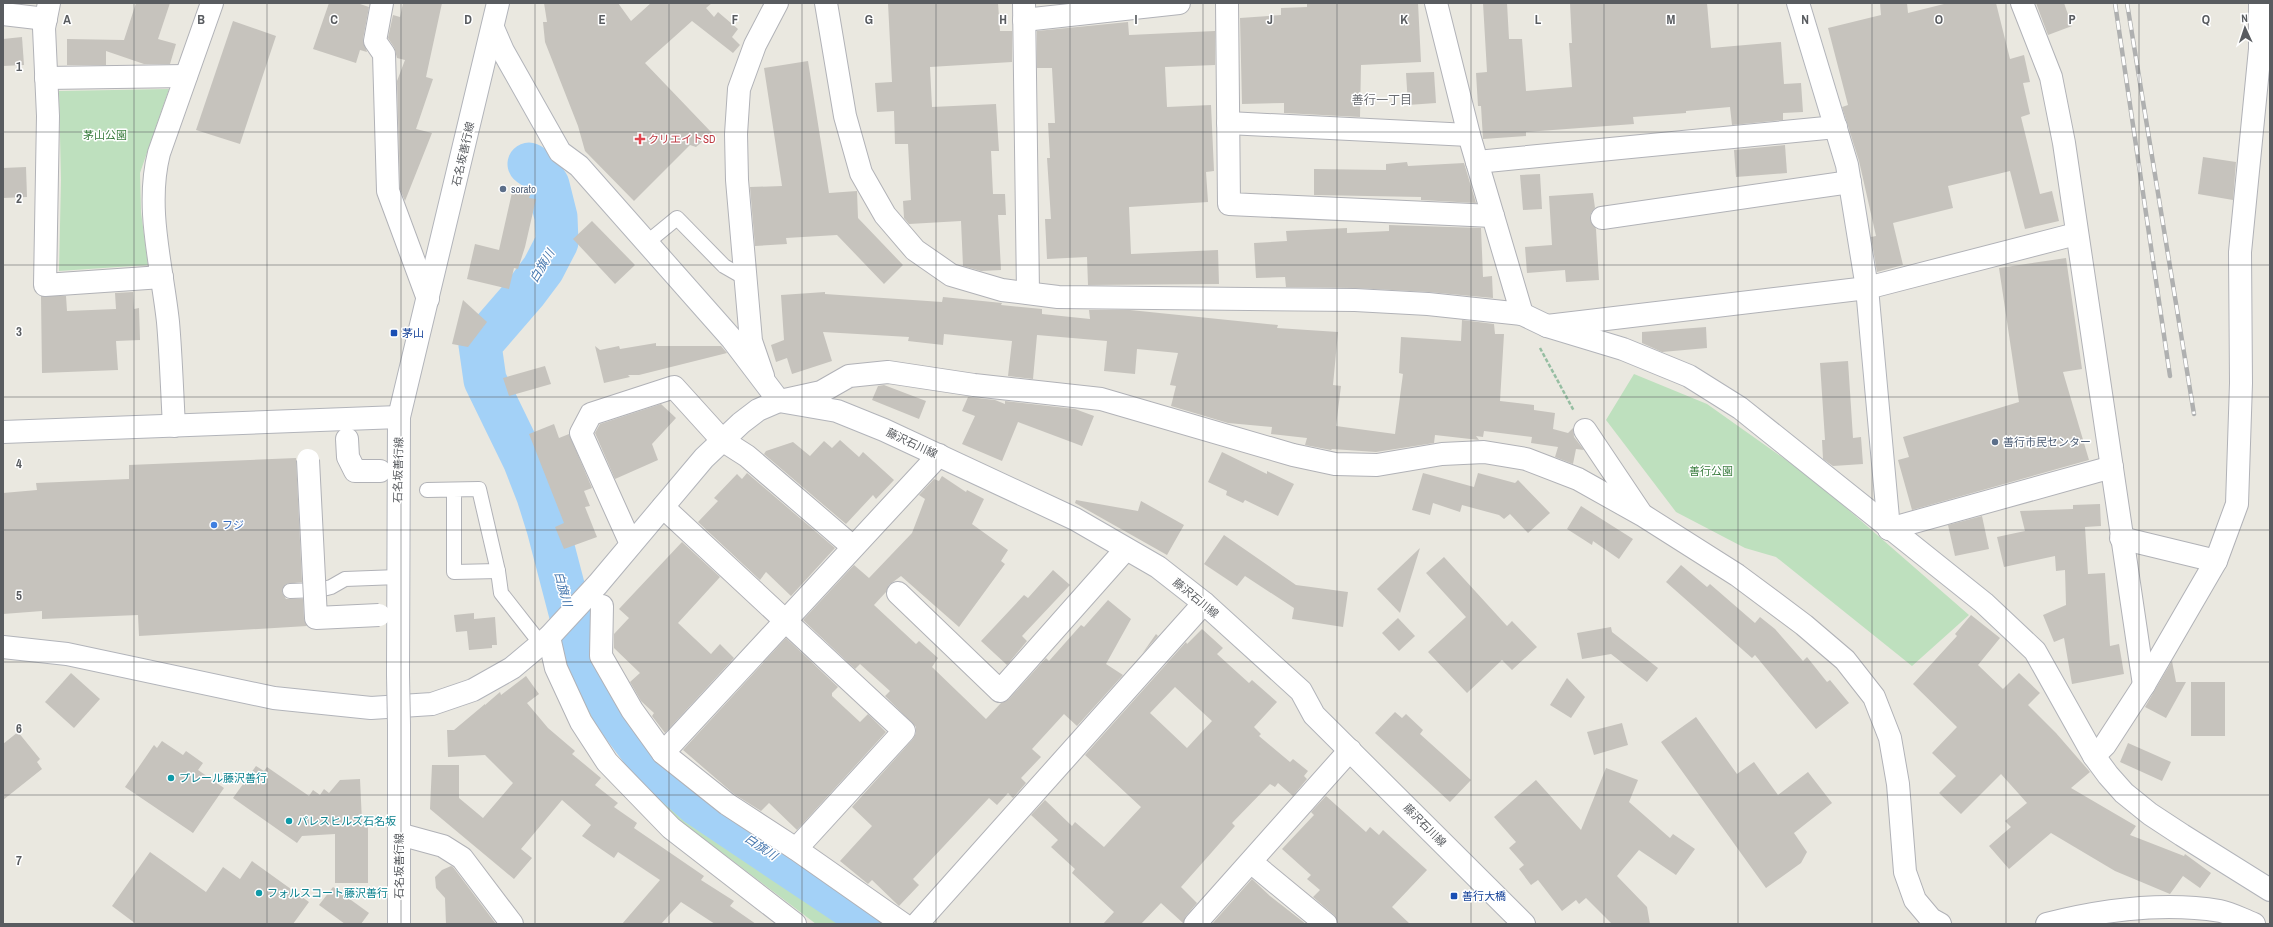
<svg xmlns="http://www.w3.org/2000/svg" width="2273" height="927" viewBox="0 0 2273 927" font-family="'Archivo Narrow','Noto Sans JP',sans-serif">
	<style>
		.green { fill: #bee0be }
		.lines { fill: none; stroke-linecap: round; stroke-linejoin: round }
		.river { stroke: #a3d1f7; stroke-width: 43 }
		.building { fill: #c6c3bd; fill-rule: evenodd }
		.lane-casing { stroke: #b1b2b7; stroke-width: 16 }
		.street-casing { stroke: #b1b2b7; stroke-width: 24 }
		.secondary-casing { stroke: #b2b4ba; stroke-width: 24 }
		.path { stroke: #96bea2; stroke-width: 2.5; stroke-dasharray: 4 2; stroke-linecap: butt }
		.lane { stroke: #fff; stroke-width: 14 }
		.street { stroke: #fff; stroke-width: 22 }
		.secondary { stroke: #fff; stroke-width: 22 }
		.rail-casing { stroke: #afb0b0; stroke-width: 4.5 }
		.rail { stroke: #fff; stroke-width: 3; stroke-dasharray: 9; stroke-linecap: butt }
		.street-bridge-casing { stroke: #b1b2b7; stroke-width: 24; stroke-linecap: butt }
		.secondary-bridge-casing { stroke: #b2b4ba; stroke-width: 24; stroke-linecap: butt }
		.street-bridge { stroke: #fff; stroke-width: 22 }
		.secondary-bridge { stroke: #fff; stroke-width: 22 }
		.grid { fill: none; stroke: #595c60; stroke-width: 1; stroke-opacity: 0.55 }
		.health-dot { fill: #e0444e; stroke: #fff; stroke-width: 1.5 }
		.service-dot { fill: #5c6f8a; stroke: #fff; stroke-width: 1.5 }
		.transit-dot { fill: #1a4fb4; stroke: #fff; stroke-width: 1.5 }
		.shop-dot { fill: #3f7fe0; stroke: #fff; stroke-width: 1.5 }
		.culture-dot { fill: #0f9aa8; stroke: #fff; stroke-width: 1.5 }
		.labels { text-anchor: middle; dominant-baseline: central; stroke-width: 3; stroke-linejoin: round; paint-order: stroke }
		.park-label { font-size: 11px; fill: #3a7d3f; stroke: #fff }
		.health-label { font-size: 11px; fill: #be3a42; stroke: #fff; text-anchor: start }
		.street-label { font-size: 11px; fill: #595c60; stroke: #fff }
		.service-label { font-size: 11px; fill: #4e5e75; stroke: #fff; text-anchor: start }
		.transit-label { font-size: 11px; fill: #164399; stroke: #fff; text-anchor: start }
		.shop-label { font-size: 11px; fill: #366cbe; stroke: #fff; text-anchor: start }
		.culture-label { font-size: 11px; fill: #0d838f; stroke: #fff; text-anchor: start }
		.neighbourhood-label { font-size: 12px; fill: #6a6d72; stroke: #fff }
		.water-label { font-size: 12px; font-style: italic; fill: #4778af; stroke: #fff }
		.grid-label { font-size: 13px; text-anchor: middle; font-weight: bold; fill: #595c60; stroke: #fff; stroke-width: 3; stroke-linejoin: round; paint-order: stroke }
	</style>
	<rect width="100%" height="100%" fill="#eae8e0"/>
	<g class="green">
		<polygon points="169,89 140,173 141,212 148,265 59,271 61,180 59,91"/>
		<polygon points="1634,374 1707,404 1813,479 1969,615 1912,666 1776,557 1745,548 1676,512 1606,420"/>
		<polygon points="572,642 587,678 608,719 645,769 694,812 855,924 816,924 675,817 619,755 592,718 564,658 564,648"/>
	</g>
	<g class="lines">
		<polyline class="river" points="529,164 538,170 548,185 556,217 557,242 543,269 525,293 480,345 485,380 524,460 538,496 548,528 571,616 585,656 615,715 651,763 698,805 876,924"/>
	</g>
	<g class="building">
		<polygon points="136,3 170,3 158,39 176,44 170,64 144,64 106,51 106,65 67,65 67,39 124,40"/>
		<polygon points="329,3 357,3 369,7 363,39 367,52 360,50 356,63 313,49"/>
		<polygon points="403,3 442,3 426,77 433,79 416,129 432,133 405,201 400,189 397,81 405,60 397,58 394,47 388,38 393,15 400,17"/>
		<polygon points="544,3 618,3 631,21 651,3 712,3 706,8 714,17 718,12 738,29 732,37 740,45 733,53 692,21 645,63 712,133 696,147 690,145 634,201 585,151 578,126 545,42 543,22 547,22"/>
		<polygon points="888,3 998,3 1000,31 1012,31 1012,62 930,67 932,107 996,104 999,151 991,151 993,194 1005,194 1006,215 998,215 1001,270 981,271 963,266 961,221 909,224 904,218 903,201 911,200 908,144 895,144 894,111 877,112 875,83 892,82"/>
		<polygon points="1307,3 1418,3 1421,62 1361,65 1360,117 1284,113 1284,103 1242,104 1240,18 1281,15 1281,8 1307,7"/>
		<polygon points="1483,3 1507,3 1509,39 1522,39 1526,91 1572,87 1569,43 1572,43 1570,3 1707,3 1711,48 1781,42 1784,84 1801,83 1803,112 1783,113 1783,120 1732,125 1730,107 1686,111 1686,113 1633,117 1634,124 1526,132 1526,136 1483,139 1481,106 1478,106 1476,73 1487,72"/>
		<polygon points="1880,3 1907,3 1908,13 1948,3 1996,3 2010,59 2024,55 2030,82 2023,83 2030,114 2021,117 2040,194 2052,191 2059,221 2025,229 2010,171 1948,186 1953,208 1893,223 1903,265 1877,272 1871,237 1876,236 1859,161 1842,107 1848,105 1828,28 1881,15"/>
		<polygon points="2036,3 2064,3 2072,26 2048,35"/>
		<polygon points="233,21 276,36 240,144 196,130"/>
		<polygon points="1128,22 1129,35 1215,31 1215,65 1165,67 1167,107 1211,105 1214,171 1206,172 1208,202 1129,207 1131,254 1218,250 1219,284 1088,285 1087,257 1047,259 1045,219 1051,219 1047,158 1050,158 1048,123 1055,123 1052,68 1037,68 1037,31"/>
		<polygon points="22,37 24,65 3,66 3,39"/>
		<polygon points="808,61 829,193 857,191 858,218 903,265 884,284 837,235 786,238 787,244 755,246 750,187 782,186 764,68"/>
		<polygon points="1434,72 1436,103 1408,105 1406,73"/>
		<polygon points="1785,145 1787,173 1736,177 1734,150"/>
		<polygon points="2203,157 2236,162 2233,200 2198,194"/>
		<polygon points="1407,162 1408,166 1464,163 1476,203 1421,200 1421,197 1314,195 1314,169 1386,170 1386,164"/>
		<polygon points="26,167 27,197 3,198 3,168"/>
		<polygon points="1540,174 1542,209 1523,210 1520,175"/>
		<polygon points="513,188 531,192 529,198 536,199 525,247 518,269 514,268 509,289 467,279 475,244 499,250"/>
		<polygon points="1593,193 1595,208 1591,213 1590,219 1596,229 1599,280 1566,282 1565,270 1527,273 1525,247 1552,245 1549,196"/>
		<polygon points="592,221 635,265 615,284 573,239"/>
		<polygon points="1389,225 1481,228 1483,277 1492,276 1493,298 1429,292 1355,288 1286,287 1285,277 1256,278 1254,243 1287,241 1286,231 1347,228 1347,233 1389,231"/>
		<polygon points="2066,258 2082,369 2063,372 2089,460 1912,510 1898,460 1909,457 1903,437 2019,402 1999,268"/>
		<polygon points="133,292 134,309 139,308 140,340 116,341 118,370 42,373 41,296 66,296 67,311 116,309 115,293"/>
		<polygon points="825,292 825,294 942,302 943,297 1002,303 1001,305 1042,309 1042,314 1090,319 1089,310 1130,310 1278,325 1277,328 1338,332 1333,385 1341,386 1336,426 1395,434 1403,374 1399,373 1401,337 1461,341 1462,320 1494,324 1495,334 1504,334 1500,401 1534,405 1534,410 1555,413 1553,429 1568,433 1573,428 1574,437 1584,450 1576,449 1573,464 1555,457 1558,447 1531,443 1532,437 1484,431 1483,437 1476,436 1479,440 1435,435 1434,443 1376,452 1332,449 1331,450 1305,445 1307,438 1271,434 1272,427 1228,423 1171,406 1176,386 1170,385 1178,353 1137,349 1135,374 1104,371 1107,341 1037,335 1033,379 1008,376 1012,341 944,334 943,345 908,341 909,337 823,332 832,361 792,374 787,358 776,362 771,345 784,340 781,295"/>
		<polygon points="463,300 487,322 468,347 452,344"/>
		<polygon points="1706,327 1707,348 1662,352 1642,343 1642,332"/>
		<polygon points="656,343 656,346 721,346 727,353 639,375 628,375 630,377 604,383 595,346 600,350 619,346 620,349"/>
		<polygon points="1848,361 1853,438 1861,437 1863,464 1833,466 1823,459 1822,440 1825,440 1820,363"/>
		<polygon points="545,366 551,384 509,396 503,378"/>
		<polygon points="884,385 926,401 919,419 872,400 878,386"/>
		<polygon points="968,397 995,400 1005,404 1005,401 1075,409 1094,416 1082,446 1018,422 1002,461 962,444 975,416 962,411"/>
		<polygon points="661,404 676,418 652,444 658,460 615,479 595,433 600,424"/>
		<polygon points="554,424 559,438 569,434 592,488 584,491 590,506 585,507 597,537 564,549 555,527 564,523 529,434"/>
		<polygon points="840,440 859,457 863,452 894,480 876,499 873,495 846,524 764,454 766,451 793,442 810,456 824,441 832,448"/>
		<polygon points="1222,452 1267,474 1267,471 1294,484 1278,516 1245,500 1243,503 1226,495 1227,491 1208,482"/>
		<polygon points="296,458 302,582 286,584 282,592 286,599 303,599 304,619 307,626 139,636 138,615 42,619 42,611 3,614 3,493 37,490 36,483 129,479 129,465"/>
		<polygon points="747,473 835,548 791,596 766,572 760,580 698,522 718,501 714,498 737,474 742,479"/>
		<polygon points="1423,473 1474,487 1478,473 1515,483 1518,480 1550,513 1528,533 1510,514 1504,519 1499,515 1462,505 1460,512 1433,503 1430,515 1412,510"/>
		<polygon points="942,476 966,492 967,490 984,499 972,524 1008,550 1001,561 1005,564 959,627 901,576 889,585 886,592 874,605 916,644 919,641 938,658 932,667 986,719 1001,703 1009,699 1046,658 1049,661 1081,625 1084,627 1108,600 1131,619 1106,664 1123,675 1077,726 1064,714 1032,749 1041,757 1021,778 1026,783 1013,798 1008,793 997,805 989,798 913,879 919,885 899,906 872,880 868,884 840,861 872,826 852,807 913,739 916,733 916,727 885,696 890,691 860,664 855,669 803,620 854,565 869,578 912,533 925,499 919,495 934,479 939,481"/>
		<polygon points="1076,500 1138,511 1141,501 1184,525 1167,555 1075,503"/>
		<polygon points="2100,504 2101,526 2085,527 2088,574 2105,573 2110,646 2119,644 2124,674 2072,684 2064,638 2054,642 2043,615 2066,605 2065,570 2056,571 2055,556 2004,567 1997,537 2025,531 2020,511 2073,509 2073,505"/>
		<polygon points="1581,506 1633,539 1619,559 1593,541 1592,545 1567,529"/>
		<polygon points="1982,516 1989,549 1955,556 1948,525"/>
		<polygon points="1224,535 1296,585 1348,592 1343,627 1292,619 1294,608 1245,576 1237,586 1204,564"/>
		<polygon points="682,542 720,577 678,623 711,654 720,644 734,658 665,733 652,716 654,713 641,701 630,682 640,673 614,648 614,634 629,618 619,609"/>
		<polygon points="1420,548 1400,613 1377,589"/>
		<polygon points="1444,557 1507,626 1512,621 1537,647 1512,670 1502,660 1467,693 1428,652 1466,617 1426,573"/>
		<polygon points="1681,565 1707,587 1710,584 1755,623 1760,617 1775,629 1803,661 1807,657 1827,682 1830,680 1849,703 1816,729 1755,655 1752,658 1666,582"/>
		<polygon points="1053,570 1070,585 1022,636 1027,641 1007,665 981,641 1024,595 1028,598"/>
		<polygon points="474,613 474,619 495,617 497,645 492,645 492,648 469,650 467,631 456,632 454,615"/>
		<polygon points="1971,615 2000,638 1978,665 2003,689 2019,673 2040,693 2028,705 2056,733 2090,772 2071,788 2136,826 2130,835 2184,856 2185,854 2211,873 2200,888 2183,876 2170,894 2115,871 2051,833 2009,869 1989,846 2011,827 2005,821 2027,803 2001,774 1961,814 1939,793 1956,776 1932,753 1957,727 1913,684 1957,636 1955,634"/>
		<polygon points="1398,618 1415,636 1399,651 1382,633"/>
		<polygon points="1611,627 1612,632 1658,668 1647,682 1611,654 1582,659 1577,633"/>
		<path d="M1202,629L1223,648L1217,654L1249,683L1252,680L1277,702L1254,727L1261,734L1259,736L1290,762L1293,759L1308,771L1304,776L1307,779L1293,796L1278,783L1275,787L1270,784L1232,823L1235,826L1181,887L1197,903L1186,916L1183,923L1161,903L1141,924H1103L1114,912L1072,873L1075,869L1051,847L1058,840L1031,815L1045,800L1072,826L1075,822L1104,847L1141,807L1085,755L1186,642L1187,644ZM1175,687L1212,721L1187,748L1150,713Z"/>
		<polygon points="1156,634 1158,636 1142,654"/>
		<polygon points="786,638 838,687 832,693 832,696 860,722 868,714 886,732 797,830 769,803 761,811 734,794 683,750"/>
		<polygon points="2172,661 2176,682 2186,682 2166,718 2145,707"/>
		<polygon points="71,673 100,699 74,728 45,702"/>
		<polygon points="526,676 539,694 527,703 548,728 575,751 572,754 601,778 595,785 618,803 614,807 637,823 634,828 704,876 701,880 734,901 730,906 756,924 715,924 681,902 661,924 622,924 660,880 618,852 614,858 582,836 591,825 562,800 521,849 532,858 514,879 430,809 432,765 459,765 459,798 483,818 513,783 485,755 448,757 447,730 454,730 485,704 485,705 500,692 501,695"/>
		<polygon points="1567,678 1585,697 1571,718 1550,705"/>
		<rect x="2191" y="682" width="34" height="54"/>
		<polygon points="1395,712 1402,718 1406,714 1423,730 1420,734 1471,780 1450,802 1375,733"/>
		<polygon points="1696,717 1737,774 1754,762 1778,795 1808,772 1832,803 1794,833 1807,852 1801,863 1766,888 1661,742"/>
		<polygon points="1622,723 1628,745 1594,755 1587,732"/>
		<polygon points="18,732 40,759 37,762 42,769 3,800 3,744"/>
		<polygon points="162,741 183,755 186,751 203,763 198,770 224,788 193,833 125,787 154,745 157,748"/>
		<polygon points="2128,743 2171,762 2162,781 2120,762"/>
		<polygon points="256,766 264,771 267,767 309,796 313,790 320,795 324,789 329,793 340,780 360,779 362,822 368,822 368,883 335,883 335,834 302,836 297,843 233,798"/>
		<polygon points="1606,768 1638,780 1629,802 1670,838 1673,834 1695,849 1676,875 1639,850 1617,876 1647,907 1650,924 1612,924 1586,898 1579,904 1576,900 1562,911 1538,880 1531,885 1519,869 1524,865 1509,848 1516,842 1494,817 1536,780 1581,830"/>
		<polygon points="1326,796 1366,832 1370,827 1379,835 1383,830 1427,870 1392,907 1410,924 1338,924 1334,915 1313,897 1320,890 1307,879 1311,875 1282,849 1314,815 1311,812"/>
		<polygon points="150,852 206,892 223,867 240,879 252,861 309,902 293,924 136,924 112,906"/>
		<polygon points="451,866 453,867 496,924 446,924 445,898 436,888 435,877 442,870"/>
		<polygon points="1252,879 1270,896 1306,924 1212,924"/>
		<polygon points="333,887 369,913 361,924 345,924 319,905"/>
	</g>
	<g class="lines">
		<g class="lane-casing">
			<g id="lane">
				<polyline points="655,236 677,218 724,266 745,278"/>
				<polyline points="427,490 479,489 498,571 454,572 454,490"/>
				<polyline points="498,571 501,593 541,644"/>
				<polyline points="290,591 319,590 331,587 345,579 398,577"/>
			</g>
		</g>
		<g class="street-casing">
			<g id="street">
				<polyline points="49,3 44,28 48,116 45,285 162,277"/>
				<polyline points="382,3 375,41 384,54 388,191 428,299"/>
				<polyline points="826,3 845,116 861,173 885,215 915,250 951,275 1002,290 1058,297 1355,300 1428,304 1522,314 1469,135 1436,3"/>
				<polyline points="1024,3 1028,293"/>
				<polyline points="1227,3 1229,204 1493,216"/>
				<polyline points="2022,3 2051,77 2064,143 2144,685"/>
				<polyline points="3,14 46,19"/>
				<polyline points="1024,20 1179,3"/>
				<polyline points="46,78 186,76"/>
				<polyline points="1228,123 1469,135"/>
				<polyline points="1477,162 1836,127"/>
				<polyline points="1602,218 1850,182"/>
				<polyline points="1547,326 1867,288 2076,234"/>
				<polyline points="763,376 751,341 737,180 736,134 739,89 755,45 777,3"/>
				<polyline points="780,401 821,392 849,376 888,372 974,385 1101,399 1293,455 1335,464 1377,465 1442,454 1484,452 1526,459 1578,479 1644,516 1737,575 1804,625 1845,660 1874,697 1890,738 1898,784 1905,872 1915,900 1931,919 1940,924"/>
				<path d="M174,426C172,391 171,356 168,322C162,266 145,208 159,153L212,3"/>
				<polyline points="1585,430 1640,512"/>
				<polyline points="347,439 348,457 355,471 380,471"/>
				<polyline points="663,507 904,731 796,849"/>
				<polyline points="1889,529 2112,467"/>
				<polyline points="2121,538 2216,561"/>
				<polyline points="631,544 581,433 591,414 674,387 722,440 747,456 853,547"/>
				<polyline points="898,593 1000,691 1126,549"/>
				<polyline points="602,606 601,656 632,710 663,753 727,804 796,849 903,924"/>
				<polyline points="549,637 556,668 581,722 607,762 671,828 795,924"/>
				<polyline points="663,753 939,455"/>
				<polyline points="2094,756 2105,745 2144,685 2216,561 2237,504 2241,383 2240,252 2260,49 2260,3"/>
				<polyline points="399,834 443,846 462,858 512,924"/>
				<polyline points="1251,862 1326,924"/>
				<polyline points="917,924 1204,603"/>
				<polyline points="1195,924 1350,750"/>
				<path d="M2047,924C2102,910 2164,902 2220,911C2231,913 2243,920 2254,924"/>
			</g>
		</g>
		<g class="secondary-casing">
			<g id="secondary">
				<polyline points="1798,3 1847,165 1867,288 1889,529"/>
				<polyline points="493,28 503,51 560,152 579,166 732,339 779,401"/>
				<polyline points="1522,314 1547,326 1623,349 1689,376 1740,408 1984,603 2035,651 2094,756 2108,775 2124,793 2150,814 2182,835 2270,890"/>
				<polyline points="779,401 837,411 884,430 1075,519 1158,567 1204,603 1301,691 1314,715 1524,924"/>
				<polyline points="3,432 399,417"/>
				<polyline points="3,647 67,654 274,698 371,708 432,704 473,690 512,668 549,637 598,584 704,458 741,423 758,410 779,401"/>
				<polyline points="398,675 399,417 498,3"/>
				<polyline points="399,924 399,725"/>
			</g>
		</g>
		<polyline class="path" points="1540,348 1574,411"/>
		<use href="#lane" class="lane"/>
		<use href="#street" class="street"/>
		<use href="#secondary" class="secondary"/>
		<g class="rail-casing">
			<g id="rail">
				<polyline points="2115,3 2170,376"/>
				<polyline points="2127,3 2194,414"/>
			</g>
		</g>
		<use href="#rail" class="rail"/>
		<g class="street-bridge-casing">
			<polyline id="street-bridge" points="308,460 316,618 379,615"/>
		</g>
		<g class="secondary-bridge-casing">
			<polyline id="secondary-bridge" points="398,675 399,725"/>
		</g>
		<use href="#street-bridge" class="street-bridge"/>
		<use href="#secondary-bridge" class="secondary-bridge"/>
	</g>
	<path class="grid" d="M134,3V924M267,3V924M401,3V924M535,3V924M669,3V924M802,3V924M936,3V924M1070,3V924M1203,3V924M1337,3V924M1471,3V924M1604,3V924M1738,3V924M1872,3V924M2006,3V924M2139,3V924M3,132H2270M3,265H2270M3,397H2270M3,530H2270M3,662H2270M3,795H2270"/>
	<path class="health-dot" d="M638 133h4v4h4v4h-4v4h-4v-4h-4v-4h4z"/>
	<g class="service-dot">
		<circle cx="503" cy="189" r="4"/>
		<circle cx="1995" cy="442" r="4"/>
	</g>
	<g class="transit-dot">
		<rect x="390" y="329" width="8" height="8" rx="2"/>
		<rect x="1450" y="892" width="8" height="8" rx="2"/>
	</g>
	<circle class="shop-dot" cx="214" cy="525" r="4"/>
	<g class="culture-dot">
		<circle cx="171" cy="778" r="4"/>
		<circle cx="289" cy="821" r="4"/>
		<circle cx="259" cy="893" r="4"/>
	</g>
	<g class="labels">
		<g class="park-label">
			<text x="105" y="135">茅山公園</text>
			<text x="1711" y="471">善行公園</text>
		</g>
		<g class="health-label">
			<text x="648" y="139">クリエイトSD</text>
		</g>
		<g class="street-label">
			<text transform="translate(463 154) rotate(-77)">石名坂善行線</text>
			<text transform="translate(912 443) rotate(25)">藤沢石川線</text>
			<text transform="translate(398 470) rotate(-89)">石名坂善行線</text>
			<text transform="translate(1196 598) rotate(39)">藤沢石川線</text>
			<text transform="translate(1425 825) rotate(45)">藤沢石川線</text>
			<text transform="translate(399 866) rotate(-90)">石名坂善行線</text>
		</g>
		<g class="service-label">
			<text x="511" y="189">sorato</text>
			<text x="2003" y="442">善行市民センター</text>
		</g>
		<g class="transit-label">
			<text x="402" y="333">茅山</text>
			<text x="1462" y="896">善行大橋</text>
		</g>
		<g class="shop-label">
			<text x="222" y="525">フジ</text>
		</g>
		<g class="culture-label">
			<text x="179" y="778">プレール藤沢善行</text>
			<text x="297" y="821">パレスヒルズ石名坂</text>
			<text x="267" y="893">フォルスコート藤沢善行</text>
		</g>
		<g class="neighbourhood-label">
			<text x="1382" y="100">善行一丁目</text>
		</g>
		<g class="water-label">
			<text transform="translate(542 266) rotate(-59)">白旗川</text>
			<text transform="translate(563 589) rotate(75)">白旗川</text>
			<text transform="translate(761 847) rotate(34)">白旗川</text>
		</g>
	</g>
	<g class="grid-label">
		<text x="67" y="24">A</text>
		<text x="201" y="24">B</text>
		<text x="334" y="24">C</text>
		<text x="468" y="24">D</text>
		<text x="602" y="24">E</text>
		<text x="735" y="24">F</text>
		<text x="869" y="24">G</text>
		<text x="1003" y="24">H</text>
		<text x="1136" y="24">I</text>
		<text x="1270" y="24">J</text>
		<text x="1404" y="24">K</text>
		<text x="1538" y="24">L</text>
		<text x="1671" y="24">M</text>
		<text x="1805" y="24">N</text>
		<text x="1939" y="24">O</text>
		<text x="2072" y="24">P</text>
		<text x="2206" y="24">Q</text>
		<text x="19" y="71">1</text>
		<text x="19" y="203">2</text>
		<text x="19" y="336">3</text>
		<text x="19" y="468">4</text>
		<text x="19" y="600">5</text>
		<text x="19" y="733">6</text>
		<text x="19" y="865">7</text>
	</g>
	<rect width="2273" height="927" fill="none" stroke="#595c60" stroke-width="8"/>
	<g transform="translate(2245 28) rotate(357)" stroke="#ffffff" stroke-width="3" paint-order="stroke">
	<path d="M0-3L7 15L0 10L-7 15Z" fill="#595c60"/>
	<text y="-6" font-size="11" font-weight="bold" text-anchor="middle" fill="#595c60">N</text>
	</g>
</svg>
